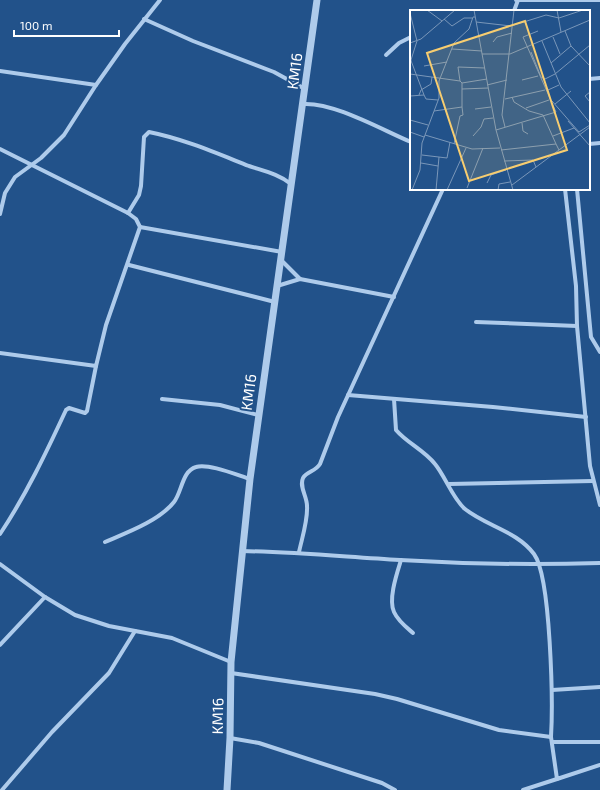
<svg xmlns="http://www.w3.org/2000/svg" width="600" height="790" viewBox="0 0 600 790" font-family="'Exo 2',sans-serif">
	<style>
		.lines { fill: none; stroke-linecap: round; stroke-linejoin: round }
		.minor { stroke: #aecbeb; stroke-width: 4 }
		.tertiary { stroke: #aecbeb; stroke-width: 7 }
		.labels { text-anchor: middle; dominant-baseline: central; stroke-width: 4; stroke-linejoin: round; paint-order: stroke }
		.street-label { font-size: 15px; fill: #fff; stroke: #22528a }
		.inset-road { fill: none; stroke: #7a97b9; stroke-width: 1 }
		.view { fill: #f7cd70; fill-opacity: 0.15; stroke: #f7cd70; stroke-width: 2 }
		.inset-edge { fill: none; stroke: #fff; stroke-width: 2 }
	</style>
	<rect width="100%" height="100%" fill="#22528a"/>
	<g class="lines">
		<g class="minor">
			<polyline points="516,0 600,0"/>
			<polyline points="514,11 518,0"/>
			<polyline points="144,19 193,41 274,72 305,89"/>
			<polyline points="386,55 399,43 411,37"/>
			<polyline points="0,71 96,85"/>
			<polyline points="589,79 600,78"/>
			<path d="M303,104C334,102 382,130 411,142"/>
			<polyline points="589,144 600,143"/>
			<polyline points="0,149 128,213 136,219 140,227 106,325 96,366 0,353"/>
			<polyline points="565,189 576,286 577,326 590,466 600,505"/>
			<polyline points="577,189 591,337 600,352"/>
			<path d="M128,213L139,195L141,186L144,137L149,132C184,139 216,153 249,166C264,171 279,174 291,184"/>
			<polyline points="0,214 5,193 15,177 41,158 64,135 96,85 125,44 160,0"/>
			<polyline points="140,227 282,252"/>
			<polyline points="281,260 300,279"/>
			<polyline points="129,265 275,302"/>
			<polyline points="277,286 300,279 394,297"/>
			<polyline points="476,322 577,326"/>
			<polyline points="348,395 493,407 586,417"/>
			<polyline points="162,399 220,405 258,415"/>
			<polyline points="449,484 593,481"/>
			<path d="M0,534C26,495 46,453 66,410L69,408L85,413L87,411L96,366"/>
			<path d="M105,542C126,533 159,521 174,502C182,492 182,471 196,467C208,463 237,475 250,479"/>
			<path d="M242,551C295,552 347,557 400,560C466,564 533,565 600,563"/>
			<path d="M299,552C302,538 308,520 307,506C307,496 299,487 303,478C307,471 315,472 320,464L338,417L443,189"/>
			<path d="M401,560C397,573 388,599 394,612C398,621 406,627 413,633"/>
			<polyline points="0,564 45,597 75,615 109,626 172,638 231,662"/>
			<polyline points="0,645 45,597"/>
			<path d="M231,673L375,694L397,699L499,730L551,737C553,704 551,577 534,554C517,531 486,526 465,509C453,499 445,476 435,464C424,450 407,443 396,430L394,399"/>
			<polyline points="552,690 600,687"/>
			<polyline points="551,737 557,779 600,765"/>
			<polyline points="230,738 259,743 382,783 395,790"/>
			<polyline points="552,742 600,742"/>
			<polyline points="2,790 52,732 109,673 135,631"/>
			<polyline points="523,790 557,779"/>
		</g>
		<polyline class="tertiary" points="227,790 230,738 231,662 250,479 317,0"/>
	</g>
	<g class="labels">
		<g class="street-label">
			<text transform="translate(294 71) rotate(-82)">KM16</text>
			<text transform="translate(248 392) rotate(-82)">KM16</text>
			<text transform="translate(217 716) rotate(-89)">KM16</text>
		</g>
	</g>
	<g transform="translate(410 10)">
		<rect width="180" height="180" fill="#22528a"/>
		<path class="inset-road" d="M17,0L32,11M64,0L86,120L103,180M147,0L151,22M0,3L7,31L0,53M34,9L42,16L54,8H62M66,12L101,16L136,5L149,8L173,0M155,21L161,36L180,56M143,27L150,44M132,31L151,77L180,113M83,32L87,27L102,23M0,33L11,29L45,0M42,39L72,41M121,42L131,67L135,69L145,64L180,35M72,44H100L180,10M0,48L14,85M141,53L161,36M14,56L37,52M0,64L50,71M112,70L128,66M52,73L77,69M77,75L97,70M52,79L78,78M138,80L149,75M180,82L175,86L180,92M9,85L11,80L21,74L22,67M0,86L14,85L16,89L28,90M95,89L135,80M142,91L169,122L180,115M145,94L161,81M116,98L139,90M65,99L81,97M24,101L52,97V73L50,71L48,57L75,58M0,110L18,115M158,111L180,136M112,113L113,121L118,124M95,117L92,105L104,0M86,120L146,102L113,27L128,21M0,122L14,127M15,125L62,139L90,138M63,126L71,117L74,109L83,108M143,126L164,118M44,134L50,106L53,105L52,97M146,134L149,140L180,117M91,140L146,134L133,105L119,101L104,92L102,87M12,145L37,148L40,132M94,151L123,150L126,157M11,153L28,156M77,173L81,165L96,160M102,175L149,140M57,178L73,138M2,180L10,160L12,133L29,88V71L44,33L59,19L63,7H65M26,180L29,147M37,180L56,138M88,180L89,174L100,172"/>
		<path class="view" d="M115,11L157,140L59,171L17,43Z"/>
		<rect width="180" height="180" class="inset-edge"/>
	</g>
	<path d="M14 30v6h105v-6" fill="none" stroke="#ffffff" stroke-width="2"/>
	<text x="20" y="30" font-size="12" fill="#ffffff" stroke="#22528a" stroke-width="3" paint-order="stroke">100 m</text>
</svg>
